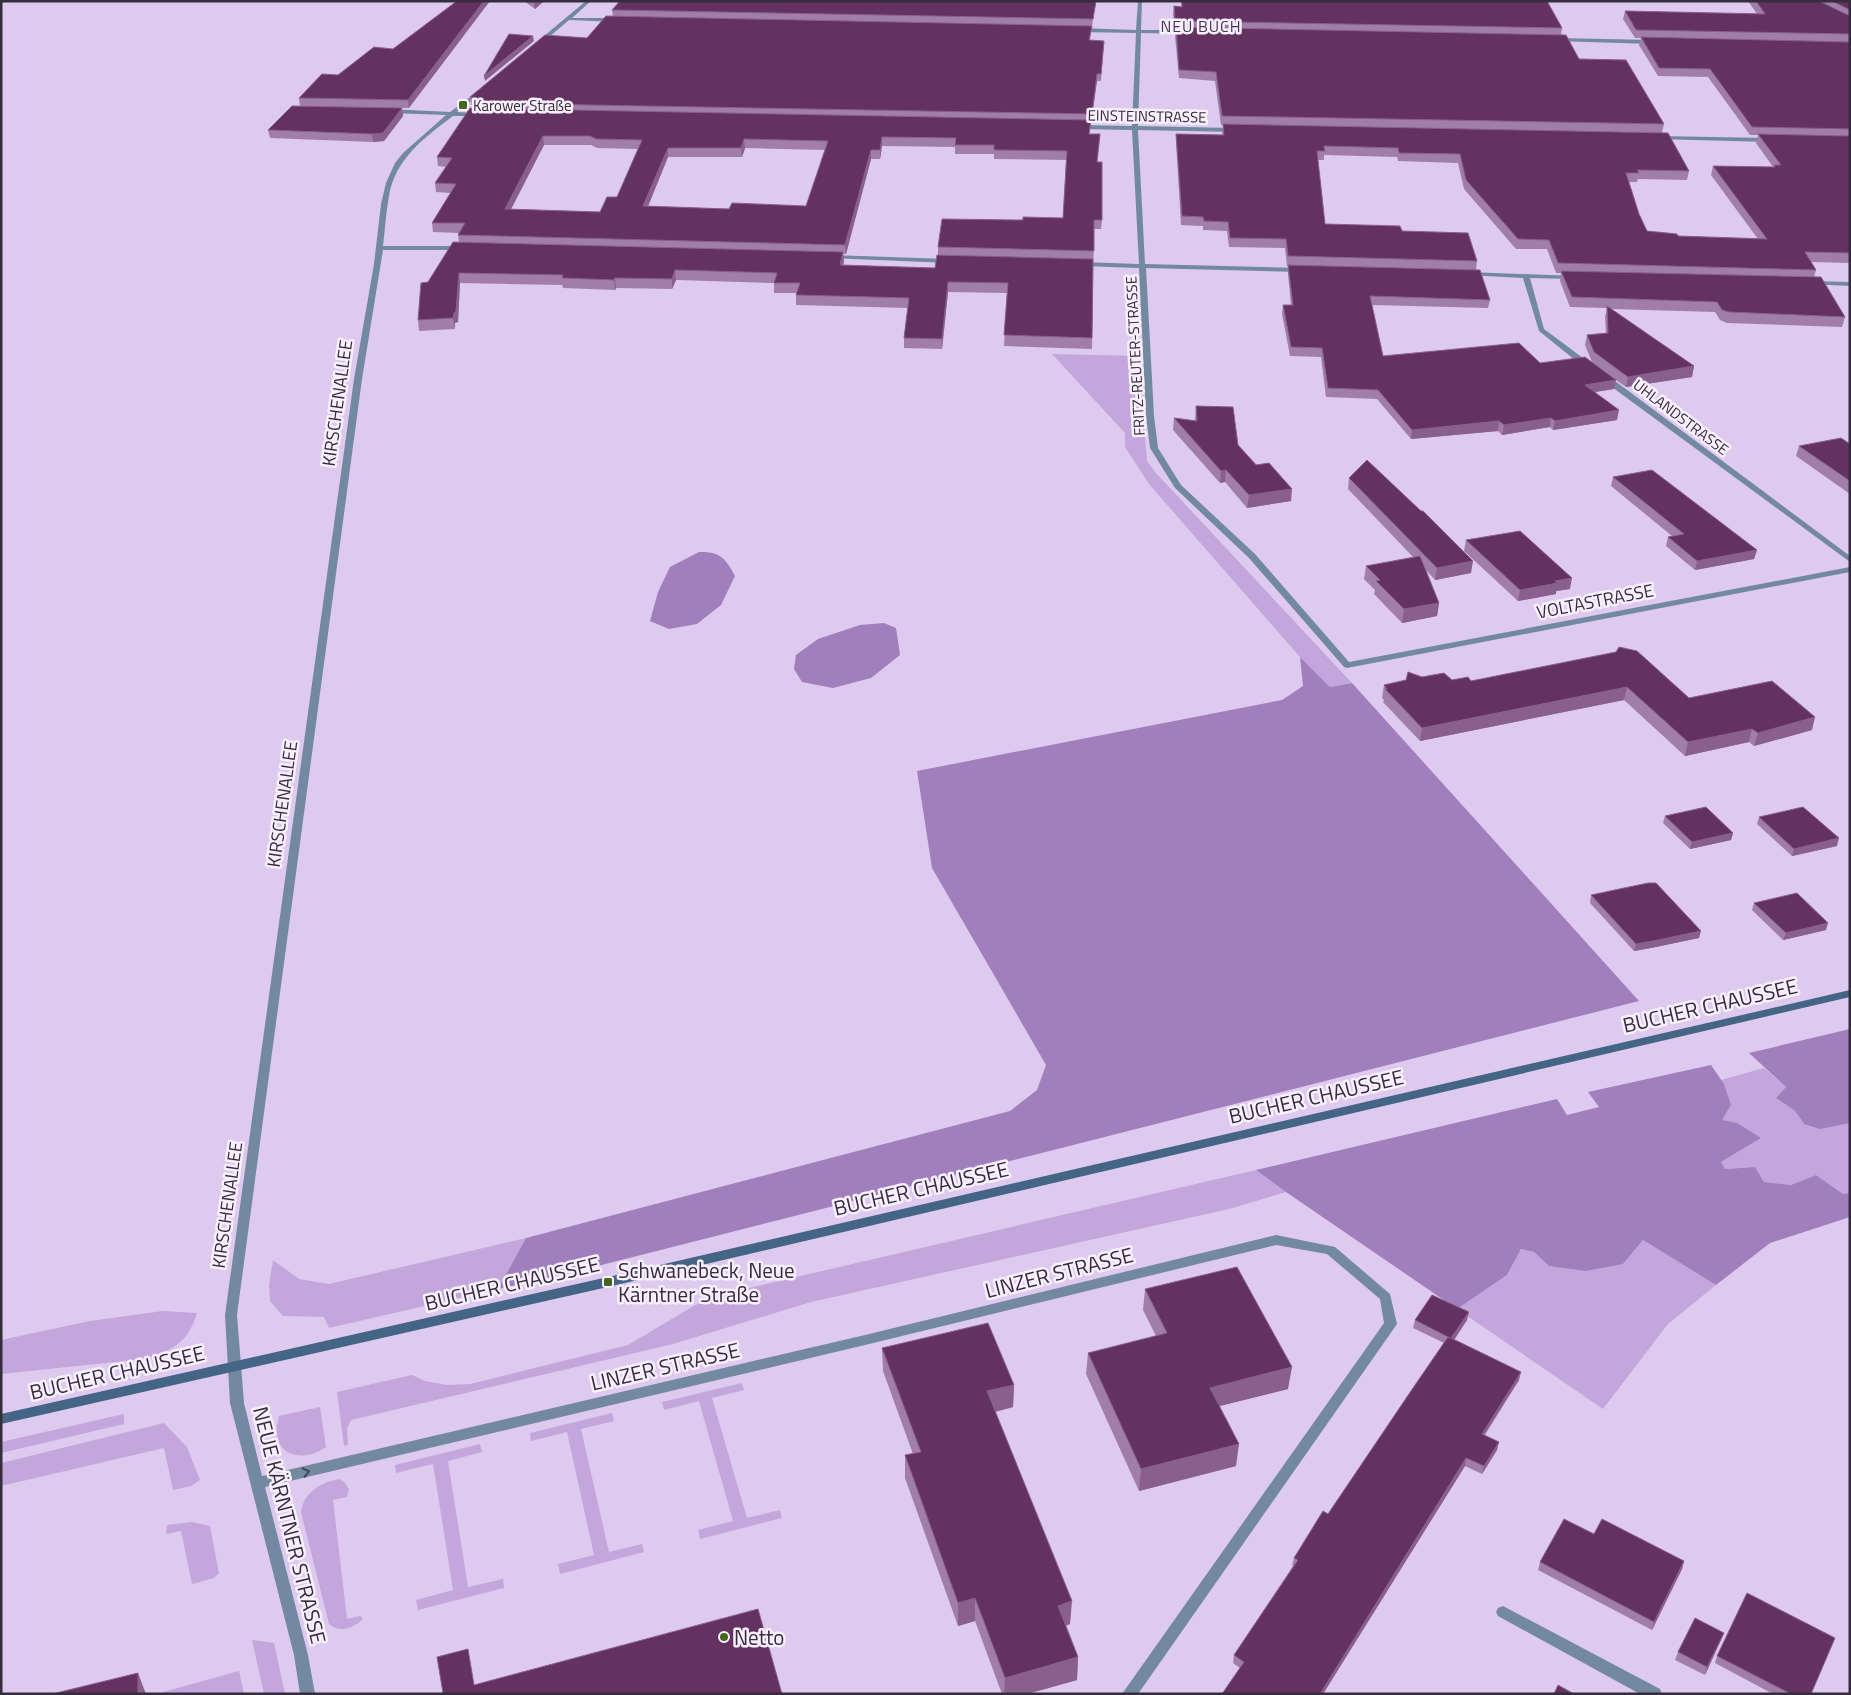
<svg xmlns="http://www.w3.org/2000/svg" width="1851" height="1695" viewBox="0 0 1851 1695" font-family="'Titillium Web',sans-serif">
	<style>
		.green { fill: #c3a6db }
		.forest { fill: #a17ebc }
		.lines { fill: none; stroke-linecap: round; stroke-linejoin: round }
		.minor { fill: #7389a0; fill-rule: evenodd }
		.secondary { fill: #446586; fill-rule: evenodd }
		.wall { fill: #a17ea8; fill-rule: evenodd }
		.shaded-wall { fill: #89608b }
		.building { fill: #643261; stroke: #89608b; fill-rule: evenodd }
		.oneway { stroke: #444454 }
		.poi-dot { fill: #46661b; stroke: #f8f0ff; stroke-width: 2 }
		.labels { text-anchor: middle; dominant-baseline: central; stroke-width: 5; stroke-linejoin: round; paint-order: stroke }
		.far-poi-label { font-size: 15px; fill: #352d3b; stroke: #f8f0ff; text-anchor: start }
		.far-street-label { font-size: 15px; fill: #352d3b; stroke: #f8f0ff }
		.far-neighbourhood-label { font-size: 16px; letter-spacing: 1px; fill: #463653; stroke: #f8f0ff }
		.street-label { font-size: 18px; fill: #352d3b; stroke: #f8f0ff }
		.near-street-label { font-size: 21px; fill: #352d3b; stroke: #f8f0ff }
		.near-poi-label { font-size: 21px; fill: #352d3b; stroke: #f8f0ff; text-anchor: start }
	</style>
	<rect width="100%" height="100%" fill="#decaee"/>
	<g class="green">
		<polygon points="1052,354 1138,356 1147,461 1155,472 1352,683 1330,687 1300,657 1149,484 1125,447 1125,433"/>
		<polygon points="1764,1068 1786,1087 1776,1098 1795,1111 1804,1124 1837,1125 1850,1123 1850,1193 1843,1194 1816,1175 1791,1185 1764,1182 1755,1167 1725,1169 1721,1162 1761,1138 1722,1120 1731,1105 1721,1080"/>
		<polygon points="1256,1170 1286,1192 1229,1209 811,1302 673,1344 351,1420 347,1429 348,1445 344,1446 337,1392 412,1375 425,1381 447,1385 470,1384 628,1345 697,1304 719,1295"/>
		<polygon points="526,1238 498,1289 329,1328 324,1317 283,1316 270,1301 269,1285 273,1260 299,1279 329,1284"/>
		<polygon points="1643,1240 1716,1285 1668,1324 1603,1409 1457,1309 1507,1275 1521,1249 1534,1252 1549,1266 1623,1264"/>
		<path d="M163,1311L197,1313C188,1343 173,1350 144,1359L1,1374V1340L90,1321Z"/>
		<polygon points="742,1383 744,1390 712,1398 747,1518 780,1510 782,1518 700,1539 698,1530 733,1521 699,1401 664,1410 662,1402"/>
		<path d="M320,1407L326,1447C309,1460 278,1460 277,1432C276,1427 278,1421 279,1416Z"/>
		<polygon points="612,1413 614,1421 581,1429 609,1552 642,1544 644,1552 560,1574 558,1564 594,1555 567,1432 531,1441 530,1433"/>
		<polygon points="124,1414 124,1424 1,1453 1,1442"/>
		<polygon points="164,1423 187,1447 200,1480 191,1486 173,1490 164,1448 1,1486 1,1463"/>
		<polygon points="480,1444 482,1452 448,1461 468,1587 503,1579 504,1588 418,1610 416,1600 453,1590 433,1464 396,1473 395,1465"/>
		<path d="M340,1479L345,1483L349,1489L347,1497L333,1500L347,1619L360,1616L362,1617V1620C352,1629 339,1633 329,1624L301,1512C304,1492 321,1482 340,1479Z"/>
		<polygon points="192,1522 210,1526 219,1573 214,1578 192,1584 181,1531 166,1534 167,1525"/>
		<polygon points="252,1640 274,1643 285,1694 264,1694"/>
		<polygon points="239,1671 244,1694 163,1694 163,1692"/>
	</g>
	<g class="forest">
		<path d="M699,552C720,551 726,559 735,576L721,605L697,624L669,629L650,621L658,592L670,567Z"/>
		<polygon points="884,623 896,628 900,655 871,678 833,688 802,682 794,669 796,655 818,639 860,625"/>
		<polygon points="1300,657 1330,687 1352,683 1639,1001 570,1273 498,1289 526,1238 1010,1111 1037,1090 1046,1065 932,868 917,771 1282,700 1303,686"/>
		<polygon points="1850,1029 1850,1123 1820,1129 1804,1124 1795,1111 1776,1098 1786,1087 1749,1053"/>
		<polygon points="1711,1065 1724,1084 1731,1105 1722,1120 1737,1123 1761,1138 1721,1162 1725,1169 1755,1167 1764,1182 1791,1185 1816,1175 1843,1194 1850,1193 1850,1217 1770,1243 1716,1285 1643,1240 1623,1264 1586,1271 1549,1266 1534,1252 1521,1249 1507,1275 1457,1309 1286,1192 1256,1170 1557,1099 1567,1115 1599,1107 1588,1092"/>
	</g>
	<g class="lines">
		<g class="minor">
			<polygon points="586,1 591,1 572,18 617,18 620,20 617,22 569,20 542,43 538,43 538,41"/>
			<polygon points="1138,1 1142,1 1141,30 1189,30 1192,32 1189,34 1141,33 1138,126 1234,128 1237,130 1234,132 1138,130 1145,264 1301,268 1304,270 1301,272 1146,268 1154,416 1158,448 1181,485 1255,554 1349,662 1850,567 1850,572 1347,668 1344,667 1249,558 1175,488 1150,448 1146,416 1139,268 1081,266 1078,264 1081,262 1139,264 1132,130 1078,129 1075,127 1078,125 1132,126 1136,33 1078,32 1075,30 1078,28 1136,30"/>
			<polygon points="1556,38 1654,40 1657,42 1654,44 1554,41 1553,40"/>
			<path d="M481,89L484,91L483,92L457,112L479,113L482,115L481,116H453C425,137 395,159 389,196C386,212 385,229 383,246H464L467,248L464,250H383L362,379L237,1315L244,1403L262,1476L865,1335L1276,1235L1335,1247L1390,1294L1397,1324L1138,1694H1122L1384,1323L1380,1299L1327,1254L1276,1245L865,1345L265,1487L308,1655L315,1694H300L294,1655L230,1403L225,1315L354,379L374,264L381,204L386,183L395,163L403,153L446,115L389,113L386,111L389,109L450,112Z"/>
			<polygon points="1658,136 1769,138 1772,140 1769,142 1656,139 1656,137"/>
			<polygon points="831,255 949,259 952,261 949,263 829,258 829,256"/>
			<polygon points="1468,272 1576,276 1576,278 1574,279 1530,278 1544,329 1591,364 1591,368 1585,368 1539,331 1523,278 1466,275 1466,273"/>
			<polygon points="1810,281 1850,282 1850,286 1808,284 1808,282"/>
			<polygon points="1601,375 1607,375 1850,556 1850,562 1601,379"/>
			<polygon points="1503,1606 1660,1689 1662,1694 1640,1694 1498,1616 1496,1612 1498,1608"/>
		</g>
		<polygon class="secondary" points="1850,990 1850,997 608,1287 1,1424 1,1414 608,1277"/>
	</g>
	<g class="wall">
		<polygon points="457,1 409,108 402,108 403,116 384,141 373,142 270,138 268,130 300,106 299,98 338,75 393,49"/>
		<polygon points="524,1 544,1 535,9"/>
		<path d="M620,1H1096L1092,26L940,23L1092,26L1090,40L1104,41L1101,81H1097L1091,122H1090L1089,134L1098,162L1102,220L1101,229H1094L1092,349L1004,346L1007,293L948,292L942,349L904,348V338L908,308L796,305V293H774V283L676,280L672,289L616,288L615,290L563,288L562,285L460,283L458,322L455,323V329L419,331L418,320L428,282L459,242L458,235L459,233L433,232L432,223L451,193L436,192L435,183L446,167L438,166L437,157L475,109L474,105H471L470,97L587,38L613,16L612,10ZM544,145H591L597,148L638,149L617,197L600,212L511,209ZM882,146L955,147V154H994V159L1066,160L1063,218L1016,220L938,247V255L935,268L843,265L844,262L843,254H846L871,159H880ZM745,148L825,150L806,206L729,209L648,206L668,157H742Z"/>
		<path d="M1181,1H1547L1562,28L1561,35L1579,59L1664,124L1662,132L1689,171L1687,180L1638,179L1637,182H1629L1639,214L1647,231L1678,236L1758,239L1711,175L1713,166L1773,167L1756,143L1758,135H1750L1708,77L1658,76L1639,45L1641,38H1635L1623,19L1625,11L1757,14L1748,1H1850V263L1811,262L1816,270L1814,277L1845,317L1842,327L1727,323L1720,320L1715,312L1611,309L1694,366L1692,377L1626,387L1616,380L1614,389L1595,392L1617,420L1553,430L1550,427L1502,435L1498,431L1411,439L1377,399L1326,397L1321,357L1290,356L1282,314L1283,305H1291L1288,274V266H1287L1285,248L1229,247L1227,231L1203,230V226L1181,225L1176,142V134L1222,135L1223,125H1221L1215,81L1179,78L1175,36L1176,29H1175L1173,14L1174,6L1181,7ZM1324,155L1397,157L1398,161L1458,163L1464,189L1516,249H1547L1556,273H1561L1560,281L1570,307L1607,308L1605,317L1606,333L1587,335L1585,345L1592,362L1540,363L1383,356L1372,305L1488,308L1490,300L1476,270L1477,261L1402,231L1325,224L1318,160H1324Z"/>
		<polygon points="1196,406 1238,445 1291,501 1247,508 1225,482 1220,483 1173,430 1174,418 1195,421"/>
		<polygon points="1850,444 1850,494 1796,456 1799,446"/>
		<polygon points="1613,477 1757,550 1754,559 1695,570 1666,546 1668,537 1672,536 1611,486"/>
		<polygon points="1349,478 1471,573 1435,580 1426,570 1439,603 1437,616 1402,623 1374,594 1375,590 1364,579 1366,566 1414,558 1348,489"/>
		<polygon points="1466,540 1570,589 1556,591 1556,594 1518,601 1464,551"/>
		<polygon points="1616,652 1689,698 1812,730 1754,746 1749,742 1685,756 1624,700 1420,741 1383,702 1384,700 1382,698 1384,685 1422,677 1452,680 1471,681"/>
		<polygon points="1665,816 1733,833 1731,840 1690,849 1663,823"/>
		<polygon points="1759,817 1837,846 1792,856 1757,824"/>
		<polygon points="1591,895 1699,938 1651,948 1634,951 1590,903"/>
		<polygon points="1754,903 1826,930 1783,940 1752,910"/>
		<polygon points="1145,1289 1288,1389 1219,1406 1236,1466 1139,1491 1086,1374 1088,1353 1156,1336 1143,1310"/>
		<polygon points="1415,1320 1467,1320 1454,1340 1519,1380 1485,1435 1497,1450 1482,1474 1465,1466 1323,1694 1222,1694 1240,1668 1233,1663 1234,1655 1293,1566 1292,1566 1294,1558 1328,1514 1444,1343 1413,1328"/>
		<polygon points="882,1348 1014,1385 1013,1407 995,1412 1070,1624 1066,1626 1078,1657 1077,1680 1027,1694 1002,1694 975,1621 958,1626 905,1478 905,1455 913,1454 883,1371"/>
		<polygon points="1594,1534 1684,1561 1682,1569 1652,1630 1538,1570 1540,1562"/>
		<polygon points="1721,1640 1705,1675 1675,1660 1678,1652"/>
		<polygon points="1717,1656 1811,1694 1773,1694 1715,1663"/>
	</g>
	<g class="shaded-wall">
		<polygon points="484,1 490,1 409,108 408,100"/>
		<polygon points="544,1 535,9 534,2"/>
		<polygon points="533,36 534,41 485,81 484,76"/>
		<polygon points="1097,74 1097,81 1091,122"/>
		<polygon points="402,108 403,116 384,141 373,142 372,134"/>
		<polygon points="543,136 544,145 506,219 505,209"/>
		<polygon points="882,137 882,146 880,159 880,150"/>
		<polygon points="744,139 745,148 742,157 741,148"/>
		<polygon points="668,148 668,157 644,216 643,206"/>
		<polygon points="871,150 871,159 846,254 845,245"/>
		<polygon points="843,252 844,262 840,275 840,265"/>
		<polygon points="675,270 676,280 672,289 672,279"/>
		<polygon points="459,273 460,283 458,322 455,323 455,329 453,318"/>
		<polygon points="615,278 616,288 615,290 614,280"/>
		<polygon points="948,282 948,292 942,349 942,339"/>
		<polygon points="1694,366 1692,377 1626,387 1628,377"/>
		<polygon points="1616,380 1614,389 1583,394 1585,385"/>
		<polygon points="1619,410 1617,420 1553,430 1555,421"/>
		<polygon points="1551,418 1550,427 1502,435 1504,425"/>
		<polygon points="1499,421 1498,431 1411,439 1412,430"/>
		<polygon points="1226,470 1225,482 1220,483 1221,471"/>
		<polygon points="1292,489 1291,501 1247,508 1249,495"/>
		<polygon points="1757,550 1754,559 1695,570 1697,561"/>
		<polygon points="1473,561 1471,573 1435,580 1437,568"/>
		<polygon points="1572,578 1570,589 1556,591 1556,594 1518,601 1520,590 1555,581"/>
		<polygon points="1439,603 1437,616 1402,623 1404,609"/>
		<polygon points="1627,687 1624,700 1420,741 1422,728"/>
		<polygon points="1815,717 1812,730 1754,746 1758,733"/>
		<polygon points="1752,729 1749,742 1685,756 1688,742"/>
		<polygon points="1733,833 1731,840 1690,849 1692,842"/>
		<polygon points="1839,838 1837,846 1792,856 1794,849"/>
		<polygon points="1828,923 1826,930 1783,940 1786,933"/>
		<polygon points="1701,931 1699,938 1651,948 1634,951 1636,944"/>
		<polygon points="1469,1312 1467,1320 1450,1346 1451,1338"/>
		<polygon points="1292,1367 1288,1389 1208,1409 1210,1388"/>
		<polygon points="1521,1372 1519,1380 1480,1441 1482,1434"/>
		<polygon points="1014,1385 1013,1407 986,1414 987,1391"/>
		<polygon points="1499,1442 1497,1450 1482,1474 1484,1466"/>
		<polygon points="1239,1444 1236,1466 1139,1491 1141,1469"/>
		<polygon points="1466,1458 1465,1466 1323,1694 1320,1694"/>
		<polygon points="1684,1561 1682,1569 1652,1630 1654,1622"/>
		<polygon points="975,1598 975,1621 958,1626 958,1603"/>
		<polygon points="1072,1601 1070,1624 1056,1628 1058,1606"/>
		<polygon points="1724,1633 1721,1640 1705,1675 1707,1667"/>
		<polygon points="1078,1657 1077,1680 1027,1694 1004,1694 1005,1678"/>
		<polygon points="138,1673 146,1694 138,1694"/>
	</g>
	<g class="building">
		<polygon points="457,1 484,1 408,100 299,98 322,74 338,75 374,47 393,49"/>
		<polygon points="620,1 1096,1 1093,19 612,10"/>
		<polygon points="1182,1 1547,1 1562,28 1175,21 1174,6 1182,7"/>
		<polygon points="1756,1 1819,1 1850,16 1850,34 1636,30 1625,11 1765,14"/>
		<polygon points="1832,1 1850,1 1850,10"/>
		<polygon points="606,16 1092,26 1089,40 1104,41 1101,74 1097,74 1092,114 474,103 477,98 470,97 545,35 587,38"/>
		<polygon points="1176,27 1566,35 1579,59 1626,60 1664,124 1222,116 1216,72 1179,70"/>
		<polygon points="509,34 533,36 484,76"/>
		<polygon points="1641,37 1850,42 1850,129 1752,127 1710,69 1659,68"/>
		<polygon points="292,106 402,108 383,133 372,134 268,130"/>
		<path d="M470,108L1091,120L1089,134H1100L1097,162H1102V220H1094V251L938,247L942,219L1016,220H1023V217L1063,218L1067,151L994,150V145H955L956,138L882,137L880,150H871L845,245L458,235L465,223H432L456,184L435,183L452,158L437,157ZM543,136H590L596,139L642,140L617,197H607L600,212L505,209ZM744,139L828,141L806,206L732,203L729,209L643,206L668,148H741Z"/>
		<polygon points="1223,124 1668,133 1689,171 1637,170 1639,173 1626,173 1639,214 1647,231 1677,234 1678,236 1767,239 1713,166 1775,167 1774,165 1781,165 1758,134 1850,136 1850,253 1805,252 1816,270 1558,263 1549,240 1518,239 1466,180 1460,154 1399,153 1398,148 1324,146 1325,151 1317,151 1325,224 1400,226 1402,231 1468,233 1477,261 1288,256 1286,239 1230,238 1228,222 1204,221 1203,217 1182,216 1176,134 1224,135"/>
		<polygon points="453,242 843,252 840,265 935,268 937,255 1093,259 1092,338 1004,335 1008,283 948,282 942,339 904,338 909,298 796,295 800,283 774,283 777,273 675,270 672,279 615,278 614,280 562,278 563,275 459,273 456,311 454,313 453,318 418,320 421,283 428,282"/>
		<polygon points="1288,265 1480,270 1490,300 1370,296 1383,356 1519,343 1540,363 1585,357 1616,380 1585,385 1619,410 1555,421 1551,418 1504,425 1499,421 1412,430 1378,390 1328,388 1322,348 1291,347 1283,305 1293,305"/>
		<polygon points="1561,271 1821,277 1845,317 1729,312 1722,310 1717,302 1572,297"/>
		<polygon points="1607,306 1694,366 1628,377 1594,352 1587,335 1608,333"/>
		<polygon points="1196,406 1233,407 1238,445 1256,465 1269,463 1292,489 1249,495 1226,470 1221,471 1174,418 1197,421"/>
		<polygon points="1841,438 1850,444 1850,481 1799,446"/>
		<polygon points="1367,460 1421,511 1423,511 1473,561 1437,568 1349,478"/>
		<polygon points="1652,470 1757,550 1697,561 1668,537 1684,534 1613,477"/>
		<polygon points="1520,531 1572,578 1555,581 1558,583 1520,590 1466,540"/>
		<polygon points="1420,556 1439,603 1404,609 1376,581 1380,580 1366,566"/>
		<polygon points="1619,647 1637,651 1689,698 1772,681 1815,717 1758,733 1752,729 1688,742 1627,687 1422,728 1385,689 1387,689 1384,685 1406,680 1408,672 1422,677 1444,673 1452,680 1468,677 1471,681 1616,652"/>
		<polygon points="1706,807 1733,833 1692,842 1665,816"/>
		<polygon points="1803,807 1839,838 1794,849 1759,817"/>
		<polygon points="1648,883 1656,883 1701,931 1653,941 1636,944 1591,895"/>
		<polygon points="1797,893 1828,923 1786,933 1754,903"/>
		<polygon points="1237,1267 1292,1367 1210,1388 1239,1444 1141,1469 1088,1353 1167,1333 1145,1289"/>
		<polygon points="1432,1295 1469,1312 1451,1338 1521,1372 1482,1434 1499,1442 1484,1466 1466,1458 1320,1694 1222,1694 1244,1662 1234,1655 1298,1560 1294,1558 1323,1511 1328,1514 1413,1388 1448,1337 1450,1338 1415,1320"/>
		<polygon points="988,1323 1014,1385 987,1391 1072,1601 1058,1606 1078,1657 1005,1678 975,1598 958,1603 905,1455 921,1452 882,1348"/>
		<polygon points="1564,1519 1594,1534 1602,1519 1684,1561 1654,1622 1540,1562"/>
		<polygon points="1747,1593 1835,1638 1811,1694 1791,1694 1717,1656"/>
		<polygon points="758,1609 782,1694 439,1694 443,1693 437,1657 468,1649 474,1685"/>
		<polygon points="1695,1618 1724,1633 1707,1667 1678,1652"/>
		<polygon points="138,1673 138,1694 52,1694"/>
		<polygon points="1558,1685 1574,1694 1554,1694"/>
	</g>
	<defs><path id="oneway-chevron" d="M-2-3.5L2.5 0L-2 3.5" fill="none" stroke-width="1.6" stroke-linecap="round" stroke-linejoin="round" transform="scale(1.25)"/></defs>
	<use class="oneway" href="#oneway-chevron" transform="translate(306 1472) rotate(-13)"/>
	<g class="poi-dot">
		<rect x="458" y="100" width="10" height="10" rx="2.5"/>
		<rect x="603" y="1277" width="10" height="10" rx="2.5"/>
		<circle cx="724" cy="1637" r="5"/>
	</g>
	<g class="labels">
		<g class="far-poi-label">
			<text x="473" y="105">Karower Straße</text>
		</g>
		<g class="far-street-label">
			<text transform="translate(1147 116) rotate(1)">EINSTEINSTRASSE</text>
			<text transform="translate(1135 356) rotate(-93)">FRITZ-REUTER-STRASSE</text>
			<text transform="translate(1681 417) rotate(37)">UHLANDSTRASSE</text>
		</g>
		<g class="far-neighbourhood-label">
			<text x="1201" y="26">NEU BUCH</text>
		</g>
		<g class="street-label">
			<text transform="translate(337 403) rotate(-82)">KIRSCHENALLEE</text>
			<text transform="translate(1595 601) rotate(-11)">VOLTASTRASSE</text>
			<text transform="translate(282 804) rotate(-82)">KIRSCHENALLEE</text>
			<text transform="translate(227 1205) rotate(-82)">KIRSCHENALLEE</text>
		</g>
		<g class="near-street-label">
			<text transform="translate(1710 1005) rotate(-13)">BUCHER CHAUSSEE</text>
			<text transform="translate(1316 1096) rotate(-13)">BUCHER CHAUSSEE</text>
			<text transform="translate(921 1188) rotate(-13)">BUCHER CHAUSSEE</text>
			<text transform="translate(1059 1272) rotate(-14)">LINZER STRASSE</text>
			<text transform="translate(512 1283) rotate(-13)">BUCHER CHAUSSEE</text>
			<text transform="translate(665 1366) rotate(-13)">LINZER STRASSE</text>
			<text transform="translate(117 1372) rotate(-13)">BUCHER CHAUSSEE</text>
			<text transform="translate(290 1525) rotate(76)">NEUE KÄRNTNER STRASSE</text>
		</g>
		<g class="near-poi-label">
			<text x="618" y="1270">Schwanebeck, Neue<tspan x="618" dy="24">Kärntner Straße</tspan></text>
			<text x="734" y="1637">Netto</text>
		</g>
	</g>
	<rect width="1851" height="1695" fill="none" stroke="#352d3b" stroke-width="5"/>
</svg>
